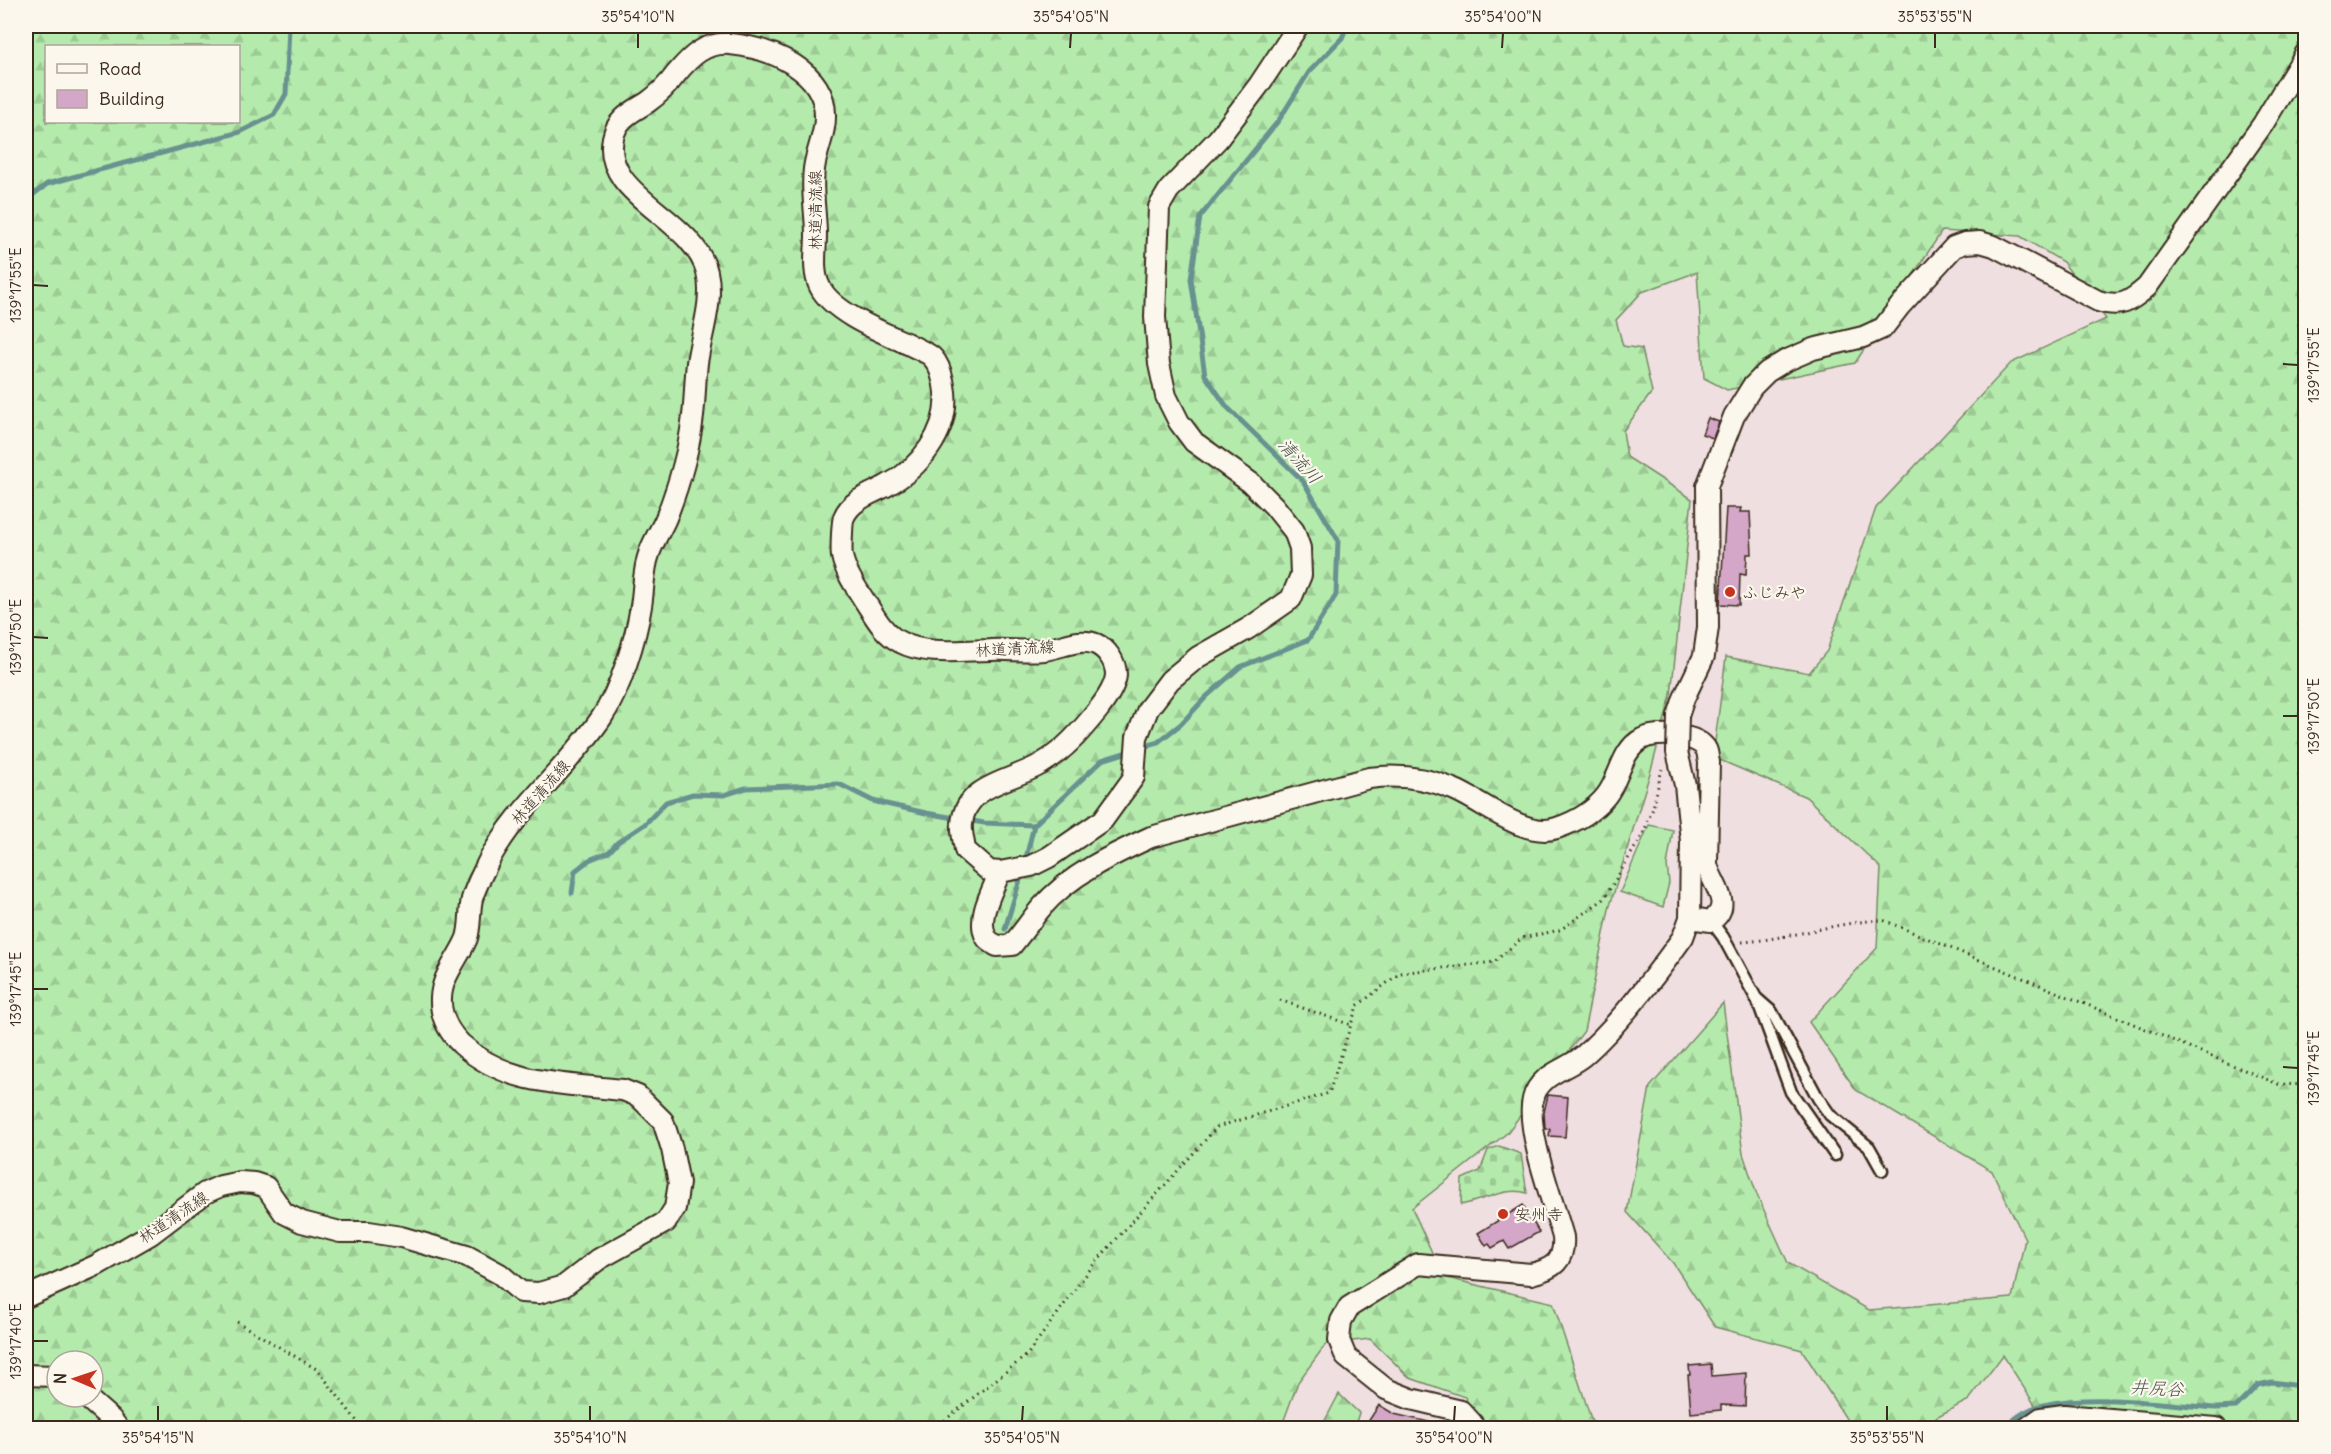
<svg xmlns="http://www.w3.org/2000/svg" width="2331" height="1454" viewBox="0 0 2331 1454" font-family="Delius,'Klee One',sans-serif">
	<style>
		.green { fill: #b4ebad; stroke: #788a66; stroke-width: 1.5 }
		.forest { fill: url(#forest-firs); stroke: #788a66; stroke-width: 1.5; fill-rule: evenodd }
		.cemetery { fill: url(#cemetery-stones); stroke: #788a66; stroke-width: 1.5 }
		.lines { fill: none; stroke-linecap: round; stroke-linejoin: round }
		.stream { stroke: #67918f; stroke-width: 5 }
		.building { fill: #d4a6c7; stroke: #3b2a1e; stroke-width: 1.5 }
		.lane-casing { stroke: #3b2a1e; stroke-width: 15 }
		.street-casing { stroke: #3b2a1e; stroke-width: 24 }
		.path { stroke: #3b2a1e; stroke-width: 3; stroke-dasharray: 1.5 4.5; stroke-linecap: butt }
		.lane { stroke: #fbf7ec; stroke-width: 10 }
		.street { stroke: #fbf7ec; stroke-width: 20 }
		.street-bridge-casing { stroke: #3b2a1e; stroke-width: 24; stroke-linecap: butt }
		.street-bridge { stroke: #fbf7ec; stroke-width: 20 }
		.ticks { fill: none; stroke: #3b2a1e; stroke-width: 2 }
		.poi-dot { fill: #c8321e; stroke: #fbf7ec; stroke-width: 2 }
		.labels { text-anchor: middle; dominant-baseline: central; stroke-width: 4.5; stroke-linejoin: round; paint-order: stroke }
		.street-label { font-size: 16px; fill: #3b2a1e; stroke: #fbf7ec }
		.poi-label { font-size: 16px; fill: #3b2a1e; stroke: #fbf7ec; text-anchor: start }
		.water-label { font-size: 18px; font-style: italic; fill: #4d554d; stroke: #fbf7ec }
		.neatline { fill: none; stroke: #3b2a1e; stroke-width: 2 }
		.ticks-label { font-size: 15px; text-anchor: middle; fill: #3b2a1e }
	</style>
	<defs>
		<pattern id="forest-firs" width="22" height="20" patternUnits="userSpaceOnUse" patternTransform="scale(1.5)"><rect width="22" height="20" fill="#b4ebad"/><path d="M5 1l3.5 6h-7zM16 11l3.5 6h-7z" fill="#9cca94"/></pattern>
		<pattern id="cemetery-stones" width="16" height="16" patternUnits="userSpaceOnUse" patternTransform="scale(1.5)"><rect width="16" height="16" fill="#b4ebad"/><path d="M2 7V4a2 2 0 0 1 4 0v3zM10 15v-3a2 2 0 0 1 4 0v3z" fill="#9cca94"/></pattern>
	</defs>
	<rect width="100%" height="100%" fill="#efdfe1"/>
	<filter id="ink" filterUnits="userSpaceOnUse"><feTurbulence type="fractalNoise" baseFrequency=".0167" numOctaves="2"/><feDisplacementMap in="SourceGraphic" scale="12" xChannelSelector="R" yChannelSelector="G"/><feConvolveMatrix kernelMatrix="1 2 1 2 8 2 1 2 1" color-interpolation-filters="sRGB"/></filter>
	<g filter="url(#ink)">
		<polygon class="green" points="1649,825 1673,830 1667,865 1669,883 1663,907 1620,892"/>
		<g class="forest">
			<path d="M26,26H2305V1428H2035L2045,1421L2003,1355L1969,1400L1936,1417V1428H1852L1802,1350L1715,1327L1673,1263L1627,1212L1650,1087L1723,1003L1743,1154L1757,1195L1788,1263L1869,1310L2012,1298L2025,1239L1992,1171L1856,1090L1809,1022L1877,948L1881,868L1806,797L1713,757L1726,657L1809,673L1827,651L1876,508L2011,363L2106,319L2063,262L2020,236L1942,231L1855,363L1727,390L1704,378L1697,272L1642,292L1616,320L1623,346L1642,349L1652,392L1623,431L1627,457L1692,499L1671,695L1653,763L1609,909L1584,1031L1507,1133L1412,1208L1443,1277L1553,1303L1594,1428H1479L1465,1397L1410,1378L1370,1339L1326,1344L1298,1382L1281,1428H26ZM46,46H238V122H46ZM57,1361H93V1397H57Z"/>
			<polygon points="1339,1394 1359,1413 1354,1428 1321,1428"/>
		</g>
		<path class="cemetery" d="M1499,1146L1521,1154L1527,1193C1507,1186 1482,1201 1461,1205L1462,1179L1480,1171L1488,1150Z"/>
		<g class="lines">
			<g class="stream">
				<polyline points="26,200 47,184 240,132 274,115 286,94 289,26"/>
				<polyline points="1140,748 1158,742 1181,724 1206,697 1240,667 1308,640 1336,595 1338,540 1303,481 1227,407 1205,375 1191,279 1200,217 1279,120 1309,72 1342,38 1347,26"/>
				<polyline points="1034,825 1102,760 1131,751"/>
				<polyline points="1025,862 1034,825"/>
				<polyline points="572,893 575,871 589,860 609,852 618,842 645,824 666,802 693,794 724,795 746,788 839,784 873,801 926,813 984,823 1034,825"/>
				<polyline points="1005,929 1022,873"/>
				<path d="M2003,1428C2010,1423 2018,1416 2025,1412C2066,1389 2169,1405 2217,1408L2236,1407L2258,1385L2272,1382L2306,1387"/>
			</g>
		</g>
		<g class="building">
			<polygon points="1708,418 1719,422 1713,438 1702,434"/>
			<polygon points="1726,508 1741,508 1740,512 1750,512 1752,554 1747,554 1746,575 1740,574 1739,605 1720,604"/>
			<polygon points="1548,1095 1568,1097 1565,1137 1549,1136 1550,1129 1545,1129 1544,1112"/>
			<polygon points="1523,1205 1539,1232 1509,1249 1504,1241 1492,1248 1489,1244 1486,1246 1478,1233"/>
			<polygon points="1711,1364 1712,1376 1746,1373 1745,1406 1721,1405 1721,1410 1691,1413 1688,1375 1690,1375 1689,1366"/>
			<polygon points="1379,1405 1394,1414 1429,1422 1428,1428 1364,1428"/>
		</g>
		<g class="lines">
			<g class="lane-casing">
				<g id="lane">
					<polyline points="1711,921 1723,937 1756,998 1772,1012 1818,1098 1830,1115 1869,1147 1882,1170"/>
					<polyline points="1757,999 1791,1092 1835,1155"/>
				</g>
			</g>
			<g class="street-casing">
				<g id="street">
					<path d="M1678,716L1684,698L1704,656L1708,627L1707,486L1734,416L1752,387L1767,372L1785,361L1813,349L1863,337L1883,328L1900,306L1954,247L1965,243L1980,242L1994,246L2098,301C2121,308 2130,302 2147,287L2263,124L2306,53"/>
					<path d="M1000,872C993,890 976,918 986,937C988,941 994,944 997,946L1012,945C1022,933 1031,920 1041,908C1069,875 1112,855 1151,837L1369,778C1399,774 1425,777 1453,789C1483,801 1524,839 1557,828C1575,822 1594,811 1606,796C1620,779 1621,750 1642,739C1656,731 1698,734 1706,749C1708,752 1708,759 1709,762L1707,864C1711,884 1735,904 1711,921L1690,918"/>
					<path d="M26,1297L97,1265L151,1234L205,1193L221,1186L240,1182L254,1183L266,1187L284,1213L302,1222L340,1232H369L401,1237L467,1256L500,1274L521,1292L539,1293L564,1286L599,1259L666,1222L675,1208L679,1183L672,1149L663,1121L638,1096L623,1090C564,1083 507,1086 461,1044C448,1031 440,1017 441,998C442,975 459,958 467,938C471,925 469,912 472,899C475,887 483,873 488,862C517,807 567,769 602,717C620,690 636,639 641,606C644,589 643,570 649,554C653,541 661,530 666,518C679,485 689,451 693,416C695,398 695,381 697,363C701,334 714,301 707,272C693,217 601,196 613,138C617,118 632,112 648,102C659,94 668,85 676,74C691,56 705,42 730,44C770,48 827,70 825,118C825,135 816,152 814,169C811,191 816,213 816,235C816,251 812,272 820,287C833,313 882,332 908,344C910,345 929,354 931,356C940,364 944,381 945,392C949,432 919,469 886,486C871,494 851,500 844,517C842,521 841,551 842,556C845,572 857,589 866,603C875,617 884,634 900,642C927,656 962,650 991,650C1009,649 1026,652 1044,650C1061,648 1079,637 1096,644C1107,649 1116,662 1116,675C1115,687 1105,701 1098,710C1081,731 1065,750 1041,764C1013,781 965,784 962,824C961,832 964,841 965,850L989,871L1000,872L1031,866L1049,857L1103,820L1134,777L1137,737L1148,709L1170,680L1198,657L1249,628L1291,599L1301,575L1300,548L1294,531L1274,506L1251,483L1194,442L1179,422L1166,396L1159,364L1155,317L1159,207L1169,190L1218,139L1259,85L1298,26"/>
					<polyline points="26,1375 54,1376 57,1378"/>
					<polyline points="86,1397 111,1419 118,1428"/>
					<path d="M1473,1428L1472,1423L1461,1411L1411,1399L1386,1389L1346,1357L1339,1340L1341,1321L1349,1307L1418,1264L1531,1274C1553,1269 1565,1261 1563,1237C1554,1204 1525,1129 1533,1099C1539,1074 1566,1070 1583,1056C1618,1026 1656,975 1683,937L1690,918L1691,841L1685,785L1677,752"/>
					<polyline points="2027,1428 2041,1418 2064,1415 2216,1428"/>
				</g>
			</g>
			<g class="path">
				<path d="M1742,942C1790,939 1835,922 1883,920L2278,1084L2306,1085"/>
				<polyline points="1280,1000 1351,1025"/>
				<polyline points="237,1322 318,1370 362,1428"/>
				<polyline points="935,1428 1027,1355 1094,1264 1217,1127 1329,1093 1357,1006 1400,973 1494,962 1522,938 1560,930 1604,899 1643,834 1653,808 1662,769"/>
			</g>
			<use href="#lane" class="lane"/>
			<use href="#street" class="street"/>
			<g class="street-bridge-casing">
				<polyline id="street-bridge" points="1677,752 1678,716"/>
			</g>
			<use href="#street-bridge" class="street-bridge"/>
		</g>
	</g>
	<path class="ticks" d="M638,48V33M1070,48L1071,33M1502,48L1503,33M1935,48V33M33,285L48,286M2283,364L2298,365M33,637L48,638M2283,716H2298M33,989H48M2283,1067L2298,1068M33,1341H48M158,1421V1406M590,1421V1406M1022,1421L1023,1406M1454,1421L1455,1406M1887,1421V1406"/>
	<g class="poi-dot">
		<circle cx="1730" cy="592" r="6"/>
		<circle cx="1503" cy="1214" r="6"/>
	</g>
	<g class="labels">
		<g class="street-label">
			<text transform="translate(815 210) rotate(-90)">林道清流線</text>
			<text transform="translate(1015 648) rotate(-3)">林道清流線</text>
			<text transform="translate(540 792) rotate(-49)">林道清流線</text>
			<text transform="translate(173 1217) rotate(-34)">林道清流線</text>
		</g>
		<g class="poi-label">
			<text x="1742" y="592">ふじみや</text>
			<text x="1515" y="1214">安州寺</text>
		</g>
		<g class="water-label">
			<text transform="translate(1300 461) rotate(48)">清流川</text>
			<text transform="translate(2157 1388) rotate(3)">井尻谷</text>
		</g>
	</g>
	<rect width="2331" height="1454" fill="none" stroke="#fbf7ec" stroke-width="66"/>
	<rect x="45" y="45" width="195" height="78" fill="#fbf7ec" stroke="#aea59a" stroke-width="1.5"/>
	<rect x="57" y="64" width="30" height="9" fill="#fbf7ec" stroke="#aea59a" stroke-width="1.5"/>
	<text x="99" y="75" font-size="18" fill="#3b2a1e">Road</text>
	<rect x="57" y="90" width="30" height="18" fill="#d4a6c7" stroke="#aea59a" stroke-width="1.5"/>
	<text x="99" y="105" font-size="18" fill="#3b2a1e">Building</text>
	<g transform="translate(75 1379) rotate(272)"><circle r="28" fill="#fbf7ec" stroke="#aea59a" stroke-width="1.5"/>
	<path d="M0-4.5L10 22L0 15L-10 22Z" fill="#c8321e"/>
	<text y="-9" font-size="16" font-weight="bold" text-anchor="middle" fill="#3b2a1e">N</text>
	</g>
	<rect x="33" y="33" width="2265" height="1388" class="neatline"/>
	<g class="ticks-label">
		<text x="638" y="22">35°54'10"N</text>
		<text x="1071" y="22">35°54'05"N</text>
		<text x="1503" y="22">35°54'00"N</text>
		<text x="1935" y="22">35°53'55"N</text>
		<text transform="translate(16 285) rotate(-90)" y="5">139°17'55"E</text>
		<text transform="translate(2314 365) rotate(-90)" y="5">139°17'55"E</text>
		<text transform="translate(16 637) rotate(-90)" y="5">139°17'50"E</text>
		<text transform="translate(2314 716) rotate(-90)" y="5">139°17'50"E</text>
		<text transform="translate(16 989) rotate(-90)" y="5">139°17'45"E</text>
		<text transform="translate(2314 1068) rotate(-90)" y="5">139°17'45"E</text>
		<text transform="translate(16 1341) rotate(-90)" y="5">139°17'40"E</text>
		<text x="158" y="1443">35°54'15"N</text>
		<text x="590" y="1443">35°54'10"N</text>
		<text x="1022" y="1443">35°54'05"N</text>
		<text x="1454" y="1443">35°54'00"N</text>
		<text x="1887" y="1443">35°53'55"N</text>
	</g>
</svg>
